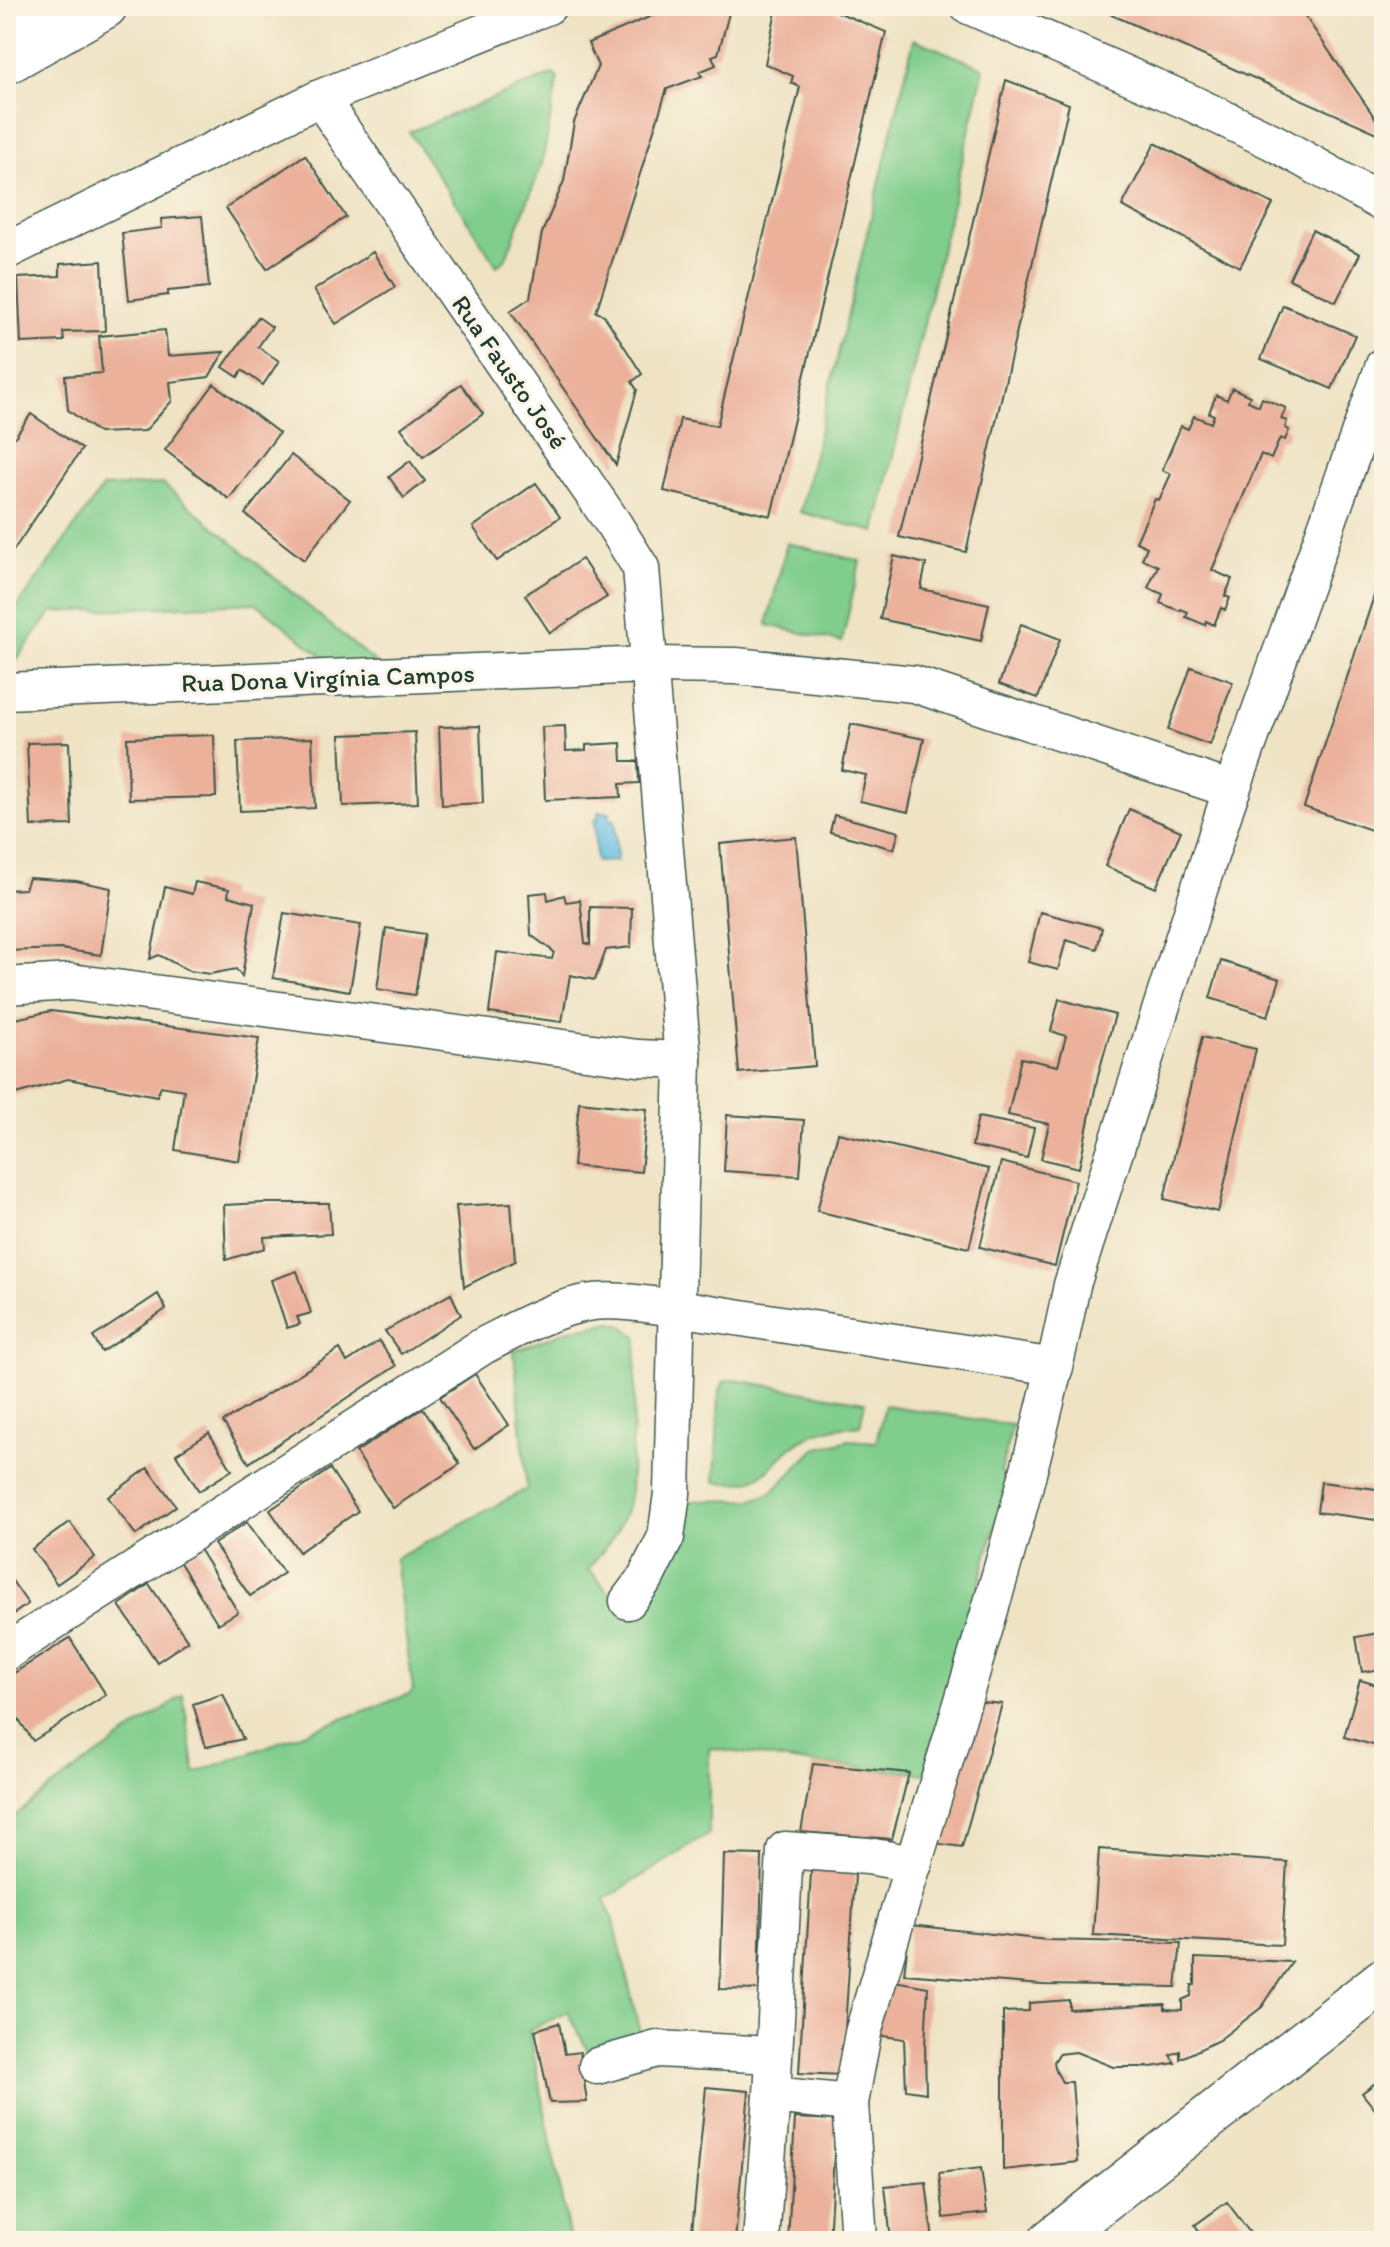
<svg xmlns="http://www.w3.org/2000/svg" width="1390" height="2247" viewBox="0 0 1390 2247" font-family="Itim,sans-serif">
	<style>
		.green { fill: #80cd8c; stroke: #508560; stroke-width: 2 }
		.water { fill: #65c0e3; stroke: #427e8c; stroke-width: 2 }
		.building { fill: #ebb19b }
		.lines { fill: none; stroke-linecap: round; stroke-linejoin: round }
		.minor-casing { stroke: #3e564a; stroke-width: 39 }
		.secondary-casing { stroke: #3e564a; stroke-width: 47 }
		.minor { stroke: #fff; stroke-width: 36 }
		.secondary { stroke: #fff; stroke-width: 44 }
		.labels { text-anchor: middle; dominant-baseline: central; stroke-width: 6; stroke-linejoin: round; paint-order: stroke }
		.street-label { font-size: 26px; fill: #1f3d34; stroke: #fcf5e5 }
	</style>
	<rect width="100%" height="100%" fill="#fcf5e5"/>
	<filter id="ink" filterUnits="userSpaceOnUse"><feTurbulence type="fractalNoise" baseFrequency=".0125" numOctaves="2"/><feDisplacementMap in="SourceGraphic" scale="16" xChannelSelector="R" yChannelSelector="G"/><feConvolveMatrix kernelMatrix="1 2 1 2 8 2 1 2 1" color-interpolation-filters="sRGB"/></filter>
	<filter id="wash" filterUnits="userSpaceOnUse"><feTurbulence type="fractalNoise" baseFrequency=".006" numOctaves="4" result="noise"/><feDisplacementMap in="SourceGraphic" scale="32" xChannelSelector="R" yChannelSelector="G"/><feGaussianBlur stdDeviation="1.8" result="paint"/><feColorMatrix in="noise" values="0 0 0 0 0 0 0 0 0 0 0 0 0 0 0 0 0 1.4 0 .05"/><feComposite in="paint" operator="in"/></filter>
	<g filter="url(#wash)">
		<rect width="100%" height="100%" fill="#efe3c4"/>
		<g class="green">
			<polygon points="914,39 984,68 875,532 800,512"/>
			<polygon points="553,74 558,78 542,164 505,260 497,266 409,132"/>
			<polygon points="163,484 378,665 338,669 256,603 52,612 6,674 6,623 103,487"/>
			<polygon points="787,543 860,561 842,642 767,625"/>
			<path d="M612,1322L622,1325L637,1337L630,1492C627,1524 607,1545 588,1570C599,1577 604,1589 614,1598L687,1501L753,1500L771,1493L815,1449L849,1440L876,1442L885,1405L1012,1425L1001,1471L1007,1484L926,1774L813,1764L709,1748V1834L605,1899L616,1929L640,2033L588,2051L568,2012L529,2030L570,2241H280L278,2236L263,2241H6V1823L49,1789L183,1695L195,1773L410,1694L413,1689L395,1559L527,1489L514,1351L569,1330Z"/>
			<path d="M735,1380L865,1402L860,1425C844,1427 826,1428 811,1435C768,1455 775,1490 715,1482L719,1393L724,1381Z"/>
		</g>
		<polygon class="water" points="598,812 610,812 610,820 615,820 617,861 596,862 594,820 598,819"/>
		<g id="blocks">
			<g class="building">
				<polygon points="675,6 731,6 718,54 712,56 716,65 699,72 702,76 667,89 596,312 604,315 642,374 632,382 637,390 616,465 510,311 530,298 542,233 564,181 574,122 598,66 588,43"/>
				<polygon points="777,6 823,6 886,32 771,516 664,491 680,419 717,426 800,87 791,83 793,76 765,64"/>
				<polygon points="1092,6 1298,6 1384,131 1384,136"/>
				<polygon points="1006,80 1069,104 966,552 899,537"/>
				<polygon points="1155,143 1273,204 1240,267 1122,206"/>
				<polygon points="305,155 346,217 267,269 226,208"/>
				<polygon points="202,216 209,287 168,291 168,295 129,300 122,233 162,228 161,219"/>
				<polygon points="1312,230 1360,254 1336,302 1289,279"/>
				<polygon points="373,252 395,287 336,324 314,290"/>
				<polygon points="102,261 105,331 63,332 64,341 21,343 18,278 60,276 60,264"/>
				<polygon points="1283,305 1355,335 1332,389 1261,359"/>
				<polygon points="258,317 272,327 258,347 279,361 263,385 242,370 238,377 223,367"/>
				<polygon points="165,330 168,356 224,352 209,377 170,382 172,401 145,431 99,433 68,410 65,376 102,373 99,336"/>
				<polygon points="214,384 279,433 229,499 165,450"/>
				<polygon points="461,384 483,414 423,457 401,428"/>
				<polygon points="1232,388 1250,396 1248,401 1259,406 1262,398 1286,408 1281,419 1287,421 1285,428 1289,430 1285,440 1280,438 1271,459 1261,454 1212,570 1232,579 1225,596 1230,598 1225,610 1221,608 1214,625 1206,621 1205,625 1186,617 1188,612 1181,609 1180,611 1160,603 1163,594 1148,588 1158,566 1142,559 1147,547 1136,542 1155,499 1159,500 1171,474 1162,470 1181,426 1188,429 1194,416 1211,423 1214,415 1209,413 1216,395 1227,400"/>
				<polygon points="31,414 82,449 11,554 6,551 6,450"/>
				<polygon points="291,455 350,500 304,560 245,514"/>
				<polygon points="410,461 425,481 404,498 389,477"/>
				<polygon points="536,483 560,517 497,561 473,527"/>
				<polygon points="894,556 926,564 921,589 989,604 981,641 880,619"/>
				<polygon points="582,559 607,597 550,633 525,595"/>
				<polygon points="1384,566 1384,801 1374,831 1304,807"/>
				<polygon points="1021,624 1060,639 1038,698 999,684"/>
				<polygon points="1191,667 1233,682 1210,745 1168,730"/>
				<polygon points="851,724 924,739 908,812 860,801 866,775 842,770"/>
				<polygon points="480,726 483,803 442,805 439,727"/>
				<polygon points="565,726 566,751 586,750 586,745 621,743 622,761 638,761 639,783 620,784 621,797 545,800 542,727"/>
				<polygon points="415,732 418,803 343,806 340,735"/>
				<polygon points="214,735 216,797 129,799 127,738"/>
				<polygon points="312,738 315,808 240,811 237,741"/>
				<polygon points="69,742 72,825 31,826 27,743"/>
				<polygon points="6,754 9,754 11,828 6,828"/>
				<polygon points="1129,809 1181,831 1156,888 1105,866"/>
				<polygon points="834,815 899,832 894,849 830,832"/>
				<polygon points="796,837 815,1066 739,1073 720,844"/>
				<polygon points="29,878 76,881 111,888 101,955 61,949 6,951 6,890 25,889"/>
				<polygon points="195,882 229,889 228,896 254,903 242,977 236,969 210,974 189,971 159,955 150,959 165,887 192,894"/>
				<polygon points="547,892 548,900 564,895 566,902 580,900 585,943 590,945 590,907 632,908 631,947 606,950 595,980 570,975 562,1022 489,1013 497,952 552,959 554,952 531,935 529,894"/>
				<polygon points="1040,912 1102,928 1097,949 1066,940 1058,970 1028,962"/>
				<polygon points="284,913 361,925 350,991 273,978"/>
				<polygon points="386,928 425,934 415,995 377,989"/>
				<polygon points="1221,961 1280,979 1268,1016 1210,998"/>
				<polygon points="1059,999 1115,1015 1098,1075 1079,1168 1041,1159 1049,1124 1008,1115 1021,1058 1058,1066 1066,1036 1051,1031"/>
				<polygon points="51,1011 259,1038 239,1161 175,1150 184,1090 161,1086 157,1096 68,1079 6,1097 6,1021"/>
				<polygon points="1202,1037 1256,1049 1218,1212 1164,1199"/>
				<polygon points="579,1102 647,1109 641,1172 573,1166"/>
				<polygon points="727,1115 804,1120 800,1176 724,1171"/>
				<polygon points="978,1117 1034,1128 1027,1158 972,1146"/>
				<polygon points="838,1133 989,1169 969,1248 817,1211"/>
				<polygon points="1001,1162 1076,1181 1055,1266 980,1247"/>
				<polygon points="263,1203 329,1203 331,1234 264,1237 265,1248 226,1260 224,1205"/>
				<polygon points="511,1203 515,1261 464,1287 456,1206"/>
				<polygon points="297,1271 311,1313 297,1317 300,1324 287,1328 271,1280"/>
				<polygon points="158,1294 166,1309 102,1352 93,1337"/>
				<polygon points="451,1294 461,1315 401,1354 385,1331"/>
				<polygon points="379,1341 396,1366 249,1463 223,1422 340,1349 347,1362"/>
				<polygon points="475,1374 509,1425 474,1449 440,1397"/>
				<polygon points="423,1408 460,1464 393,1508 356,1452"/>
				<polygon points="209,1433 232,1470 199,1491 176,1454"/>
				<polygon points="148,1468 176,1506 136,1535 108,1497"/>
				<polygon points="330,1469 358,1511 299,1552 270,1510"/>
				<polygon points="1321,1482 1384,1490 1384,1521 1317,1512"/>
				<polygon points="70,1522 95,1557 57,1584 32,1549"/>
				<polygon points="247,1522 284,1573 250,1596 214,1544"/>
				<polygon points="199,1549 238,1612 218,1624 179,1561"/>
				<polygon points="6,1572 28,1604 6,1619"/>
				<polygon points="149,1584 188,1641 157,1662 119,1605"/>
				<polygon points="1384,1632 1384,1669 1362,1672 1356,1637"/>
				<polygon points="70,1638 106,1695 33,1741 6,1700 6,1678"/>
				<polygon points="1360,1680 1384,1687 1384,1748 1344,1737"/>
				<polygon points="223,1694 243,1739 206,1747 193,1704"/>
				<polygon points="972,1701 1002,1704 962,1847 933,1843"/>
				<polygon points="813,1764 909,1773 892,1839 801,1832"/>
				<polygon points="1099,1849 1287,1862 1282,1945 1093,1935"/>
				<polygon points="724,1854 762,1855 759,1990 720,1989"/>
				<polygon points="812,1856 856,1860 842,2075 799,2073"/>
				<polygon points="910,1925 1047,1940 1181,1943 1176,1987 1042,1985 904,1974"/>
				<polygon points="1195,1958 1292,1962 1262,2007 1219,2040 1180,2059 1180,2051 1170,2055 1175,2063 1151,2067 1113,2067 1076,2052 1059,2054 1054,2062 1056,2071 1062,2082 1072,2082 1078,2162 1003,2170 1003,2012 1029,2011 1029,2003 1069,2000 1069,2009 1165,2004 1165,2009 1182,2010 1182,2000 1191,1996 1192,1985 1195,1985"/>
				<polygon points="883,1979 928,1987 925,2046 926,2093 906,2090 904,2039 870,2034"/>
				<polygon points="559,2023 565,2054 580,2052 587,2102 550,2103 535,2030"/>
				<polygon points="1382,2078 1384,2081 1384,2115 1381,2117 1362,2093"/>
				<polygon points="706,2087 749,2091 735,2241 691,2241"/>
				<polygon points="795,2118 836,2120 829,2241 788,2241"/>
				<polygon points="981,2168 987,2213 944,2218 939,2173"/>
				<polygon points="926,2182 933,2241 891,2241 885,2186"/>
				<polygon points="1227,2202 1256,2241 1206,2241 1195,2225"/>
			</g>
		</g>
	</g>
	<g filter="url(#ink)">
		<use href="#blocks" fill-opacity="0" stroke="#3e564a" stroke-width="2"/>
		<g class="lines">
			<g class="minor-casing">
				<g id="minor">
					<polyline points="969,6 1189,102 1273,142 1384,204"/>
					<polyline points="320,98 613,523 641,568 683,1060 672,1494 666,1537 646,1577 628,1601"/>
					<polyline points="6,251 320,98 548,6"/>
					<polyline points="6,691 649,665 736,666 914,684 1232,790"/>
					<polyline points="6,986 71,982 638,1058 683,1060"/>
					<path d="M6,1652L483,1346C515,1330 549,1310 586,1303C615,1298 648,1305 678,1308L1055,1367"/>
					<polyline points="597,2066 657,2049 773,2055"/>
					<polyline points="850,2103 772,2095 785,1850 868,1856 914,1864"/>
					<polyline points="761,2241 772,2095"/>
					<path d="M859,2241L850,2103L863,2033C934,1784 1021,1539 1072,1285L1226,806L1384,365"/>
				</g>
			</g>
			<g class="secondary-casing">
				<g id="secondary">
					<polyline points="6,22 35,6"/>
					<polyline points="6,62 105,6"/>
					<polyline points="1051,2241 1384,1980"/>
				</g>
			</g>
			<use href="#minor" class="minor"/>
			<use href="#secondary" class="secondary"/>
		</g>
	</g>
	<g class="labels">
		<g class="street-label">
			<text transform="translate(510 372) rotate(55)">Rua Fausto José</text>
			<text transform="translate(328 678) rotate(-2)">Rua Dona Virgínia Campos</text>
		</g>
	</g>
	<rect width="1390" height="2247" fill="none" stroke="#fcf5e5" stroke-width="32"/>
</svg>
